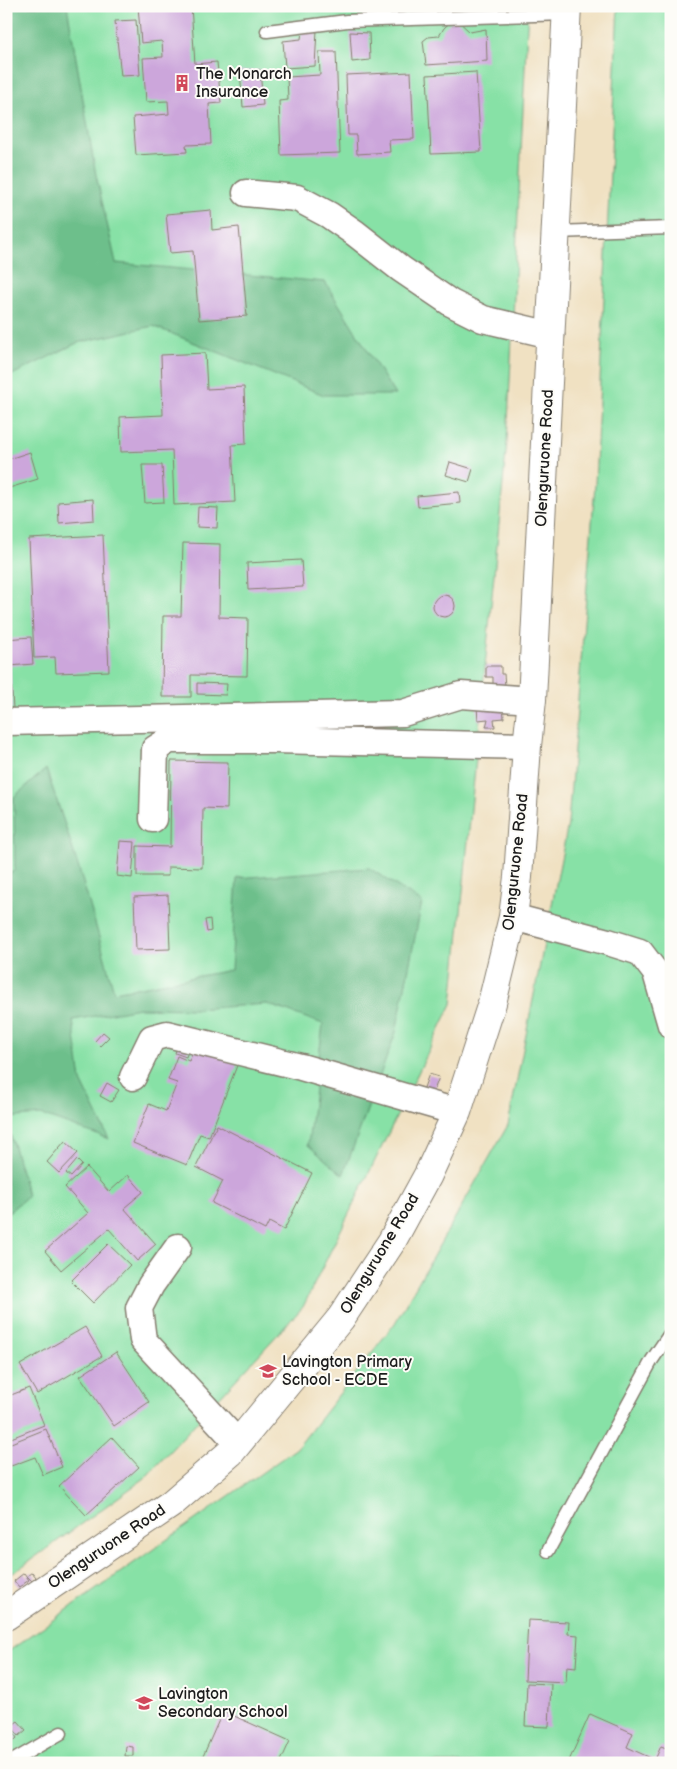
<svg xmlns="http://www.w3.org/2000/svg" width="677" height="1769" viewBox="0 0 677 1769" font-family="'Balsamiq Sans',sans-serif">
	<style>
		.green { fill: #87e1a6; stroke: #527e61 }
		.forest { fill: #6dbf8b; stroke: #446e54 }
		.building { fill: #cca6db }
		.lines { fill: none; stroke-linecap: round; stroke-linejoin: round }
		.lane-casing { stroke: #867e6f; stroke-width: 15 }
		.street-casing { stroke: #867e6f; stroke-width: 29 }
		.secondary-casing { stroke: #867e6f; stroke-width: 30 }
		.lane { stroke: #fff; stroke-width: 12 }
		.street { stroke: #fff; stroke-width: 26 }
		.secondary { stroke: #fff; stroke-width: 28 }
		.labels { text-anchor: middle; dominant-baseline: central; stroke-width: 4; stroke-linejoin: round; paint-order: stroke }
		.poi-label { font-size: 16px; fill: #1c1c1c; stroke: #fdfcf7; text-anchor: start }
		.street-label { font-size: 16px; fill: #1c1c1c; stroke: #fdfcf7 }
	</style>
	<rect width="100%" height="100%" fill="#fdfcf7"/>
	<filter id="ink" filterUnits="userSpaceOnUse"><feTurbulence type="fractalNoise" baseFrequency=".02" numOctaves="2"/><feDisplacementMap in="SourceGraphic" scale="10" xChannelSelector="R" yChannelSelector="G"/><feConvolveMatrix kernelMatrix="1 2 1 2 8 2 1 2 1" color-interpolation-filters="sRGB"/></filter>
	<filter id="wash" filterUnits="userSpaceOnUse"><feTurbulence type="fractalNoise" baseFrequency=".0096" numOctaves="4" result="noise"/><feDisplacementMap in="SourceGraphic" scale="20" xChannelSelector="R" yChannelSelector="G"/><feGaussianBlur stdDeviation="1.12" result="paint"/><feColorMatrix in="noise" values="0 0 0 0 0 0 0 0 0 0 0 0 0 0 0 0 0 1.4 0 .05"/><feComposite in="paint" operator="in"/></filter>
	<g filter="url(#wash)">
		<rect width="100%" height="100%" fill="#f0e1c2"/>
		<g class="green">
			<polygon points="6,6 528,6 507,442 452,1004 303,1307 145,1478 6,1578"/>
			<polygon points="618,6 671,6 671,1763 6,1763 6,1653 297,1448 395,1323 508,1125 568,824 595,485"/>
		</g>
		<g class="forest">
			<polygon points="6,6 67,6 96,175 116,263 325,282 395,395 324,395 153,326 77,343 6,378"/>
			<path d="M46,769C72,843 94,916 114,992L231,970L237,878L369,868L422,902L396,1032L343,1175L308,1145L323,1024L267,1004L195,1009L139,1008L73,1020L81,1081L109,1139L41,1115L6,1118V876L15,870L14,797Z"/>
			<polygon points="6,1119 28,1196 6,1214"/>
		</g>
		<g id="blocks">
			<g class="building">
				<polygon points="138,6 191,6 195,64 217,62 221,103 209,104 211,144 186,145 187,152 136,155 133,117 169,114 168,101 146,102 143,58 163,57 162,41 141,43"/>
				<polygon points="455,18 470,32 486,29 487,61 426,65 423,41 428,37 439,36 444,28"/>
				<polygon points="136,20 140,75 121,76 115,21"/>
				<polygon points="317,30 315,66 285,68 283,41 301,39 302,31"/>
				<polygon points="350,32 369,33 370,60 352,62"/>
				<polygon points="319,52 336,52 340,153 281,155 279,101 288,100 287,77 320,75"/>
				<polygon points="260,70 263,105 243,107 240,71"/>
				<polygon points="411,72 414,139 389,140 390,152 357,154 356,135 348,135 346,75"/>
				<polygon points="476,72 481,152 431,154 427,75"/>
				<polygon points="211,210 212,230 239,227 247,316 199,320 193,251 170,253 166,214"/>
				<polygon points="205,353 207,389 244,387 246,444 232,445 235,502 174,505 172,450 121,452 120,417 163,415 161,355"/>
				<polygon points="30,452 38,479 6,489 6,460"/>
				<polygon points="450,462 473,469 469,482 446,475"/>
				<polygon points="142,465 162,465 164,502 145,503"/>
				<polygon points="459,492 460,503 418,507 417,496"/>
				<polygon points="93,499 94,520 59,523 58,502"/>
				<polygon points="198,507 218,508 217,528 197,527"/>
				<polygon points="103,535 109,671 56,673 55,657 34,658 29,539"/>
				<polygon points="183,543 220,544 219,617 248,618 247,676 191,675 191,697 162,697 163,616 181,616"/>
				<polygon points="301,560 303,587 248,590 247,563"/>
				<circle cx="444" cy="606" r="11"/>
				<polygon points="31,637 33,664 10,666 13,708 6,708 6,639"/>
				<polygon points="486,666 501,666 501,674 504,674 505,686 493,686 493,677 486,677"/>
				<polygon points="197,683 227,684 226,695 197,694"/>
				<polygon points="503,704 504,718 494,719 495,727 486,727 488,719 478,720 477,707"/>
				<polygon points="171,761 228,762 227,809 203,808 202,868 168,867 168,876 137,876 137,846 170,847"/>
				<polygon points="120,841 135,842 132,878 117,876"/>
				<polygon points="168,895 170,949 136,950 134,897"/>
				<polygon points="210,919 211,931 207,932 205,920"/>
				<polygon points="103,1032 109,1037 100,1046 95,1041"/>
				<polygon points="178,1045 189,1049 186,1057 175,1053"/>
				<polygon points="196,1046 238,1063 209,1137 200,1134 187,1165 133,1143 149,1104 166,1111 177,1083 168,1080 177,1056 189,1061"/>
				<polygon points="429,1074 439,1077 432,1096 422,1093"/>
				<polygon points="107,1083 119,1090 111,1102 100,1096"/>
				<polygon points="217,1125 312,1173 284,1230 269,1222 265,1230 212,1203 223,1181 196,1167"/>
				<polygon points="65,1141 78,1153 59,1173 47,1162"/>
				<polygon points="77,1160 82,1165 71,1177 66,1173"/>
				<polygon points="87,1167 109,1192 128,1175 143,1192 124,1208 156,1244 137,1261 109,1229 61,1270 45,1251 88,1213 65,1187"/>
				<polygon points="108,1244 130,1265 93,1303 71,1281"/>
				<polygon points="85,1327 102,1356 37,1394 20,1365"/>
				<polygon points="116,1352 149,1402 114,1426 80,1376"/>
				<polygon points="29,1388 44,1425 6,1440 6,1397"/>
				<polygon points="46,1429 62,1467 43,1475 35,1457 11,1466 6,1454 6,1445"/>
				<polygon points="112,1437 139,1467 86,1515 59,1486"/>
				<polygon points="32,1572 36,1577 32,1581 27,1576"/>
				<polygon points="24,1573 29,1580 19,1587 14,1581"/>
				<polygon points="528,1620 569,1622 568,1634 578,1635 576,1667 567,1666 566,1682 525,1680"/>
				<polygon points="527,1683 551,1684 549,1727 525,1726"/>
				<polygon points="223,1711 290,1741 280,1763 200,1763"/>
				<polygon points="590,1714 633,1733 627,1747 655,1760 661,1746 671,1750 671,1763 568,1763"/>
				<polygon points="18,1721 26,1730 19,1736 11,1726"/>
				<polygon points="9,1726 17,1738 10,1744 6,1739 6,1729"/>
				<polygon points="126,1746 133,1747 133,1756 125,1756"/>
			</g>
		</g>
	</g>
	<g filter="url(#ink)">
		<use href="#blocks" fill-opacity="0" stroke="#867e6f" stroke-width="1"/>
		<g class="lines">
			<g class="lane-casing">
				<g id="lane">
					<polyline points="267,31 347,21 567,14"/>
					<polyline points="556,232 671,228"/>
					<polyline points="548,1551 652,1360 671,1332"/>
					<polyline points="9,1763 61,1733"/>
				</g>
			</g>
			<g class="street-casing">
				<g id="street">
					<polyline points="246,193 297,198 329,215 355,233 401,269 451,303 483,319 551,335"/>
					<polyline points="6,722 403,713 461,695 532,700"/>
					<polyline points="153,819 155,749 169,740 274,740 527,746"/>
					<polyline points="513,917 608,942 640,952 656,973 671,1025"/>
					<polyline points="133,1077 152,1038 167,1034 301,1067 457,1112"/>
					<polyline points="178,1247 151,1285 139,1308 143,1340 238,1443"/>
				</g>
			</g>
			<g class="secondary-casing">
				<polyline id="secondary" points="6,1616 171,1504 230,1453 341,1318 392,1241 428,1175 457,1112 492,1003 513,917 518,877 527,746 532,700 567,6"/>
			</g>
			<use href="#lane" class="lane"/>
			<use href="#street" class="street"/>
			<use href="#secondary" class="secondary"/>
		</g>
	</g>
	<defs>
		<g id="building-bare" transform="scale(1.35)"><path d="M-4-6H4V6H1V3H-1V6H-4ZM-2.5-4.3h1.7v1.8h-1.7ZM.8-4.3h1.7v1.8H.8ZM-2.5-1h1.7V.8h-1.7ZM.8-1h1.7V.8H.8Z" fill="#d1495b" stroke="#fdfcf7" stroke-width="2.5" paint-order="stroke"/></g>
		<g id="school-bare" transform="scale(1.35)"><path d="M0-5L7-2L0 1L-7-2ZM-4 1L0 2.5L4 1V4Q0 6-4 4Z" fill="#d1495b" stroke="#fdfcf7" stroke-width="2.5" paint-order="stroke"/></g>
	</defs>
	<g fill-rule="evenodd">
		<use href="#building-bare" x="182" y="83"/>
		<use href="#school-bare" x="268" y="1371"/>
		<use href="#school-bare" x="144" y="1703"/>
	</g>
	<g class="labels">
		<g class="poi-label">
			<text x="196" y="74">The Monarch<tspan x="196" dy="18">Insurance</tspan></text>
			<text x="282" y="1362">Lavington Primary<tspan x="282" dy="18">School - ECDE</tspan></text>
			<text x="158" y="1694">Lavington<tspan x="158" dy="18">Secondary School</tspan></text>
		</g>
		<g class="street-label">
			<text transform="translate(545 458) rotate(-87)">Olenguruone Road</text>
			<text transform="translate(516 862) rotate(-84)">Olenguruone Road</text>
			<text transform="translate(380 1254) rotate(-59)">Olenguruone Road</text>
			<text transform="translate(107 1547) rotate(-34)">Olenguruone Road</text>
		</g>
	</g>
	<rect width="677" height="1769" fill="none" stroke="#fdfcf7" stroke-width="25"/>
</svg>
